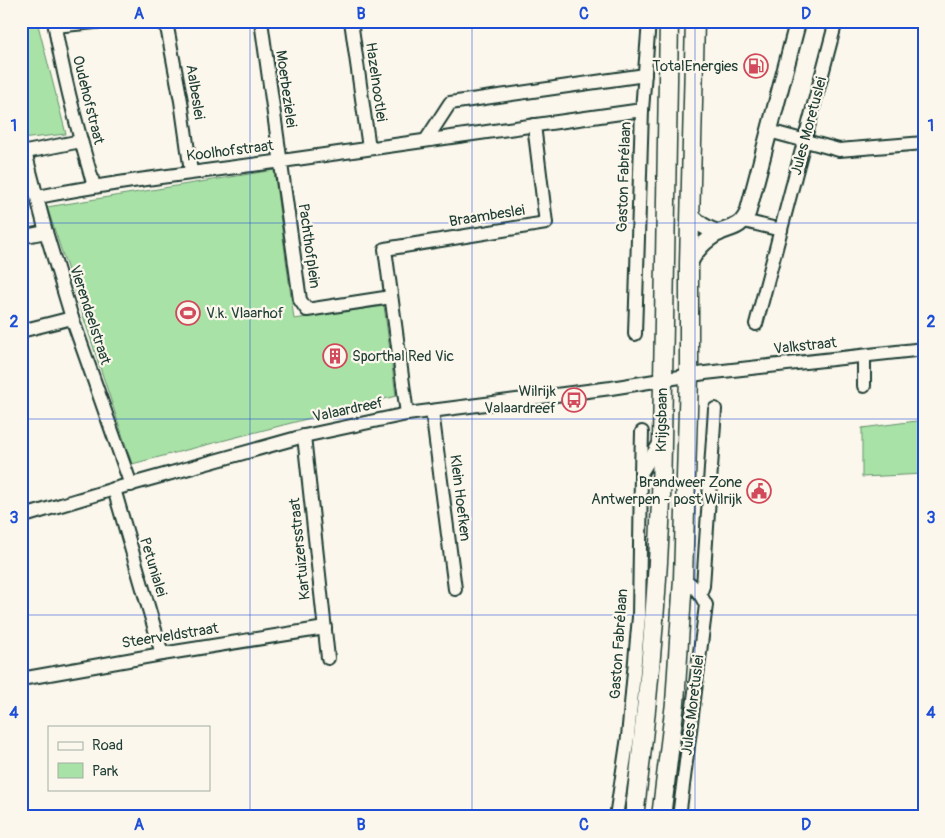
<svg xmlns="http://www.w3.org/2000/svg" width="945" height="838" viewBox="0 0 945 838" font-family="Pangolin,sans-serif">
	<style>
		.green { fill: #a9e2a6; stroke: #64906d }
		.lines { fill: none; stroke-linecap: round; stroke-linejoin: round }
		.minor-casing { stroke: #1f3d34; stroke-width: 16 }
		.tertiary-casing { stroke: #1f3d34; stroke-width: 19 }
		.secondary-casing { stroke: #1f3d34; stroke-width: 21 }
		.minor { stroke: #fbf7ec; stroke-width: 12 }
		.tertiary { stroke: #fbf7ec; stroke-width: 15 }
		.secondary { stroke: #fbf7ec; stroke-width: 18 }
		.grid { fill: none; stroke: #1d4ed8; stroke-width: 1; stroke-opacity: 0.55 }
		.labels { text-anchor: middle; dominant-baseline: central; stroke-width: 4.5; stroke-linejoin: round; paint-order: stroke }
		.poi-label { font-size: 15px; fill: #1f3d34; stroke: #fbf7ec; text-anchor: end }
		.street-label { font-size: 15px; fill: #1f3d34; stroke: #fbf7ec }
		.neatline { fill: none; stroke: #1d4ed8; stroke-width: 2 }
		.grid-label { font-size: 16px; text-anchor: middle; font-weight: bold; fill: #1d4ed8 }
	</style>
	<rect width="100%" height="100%" fill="#fbf7ec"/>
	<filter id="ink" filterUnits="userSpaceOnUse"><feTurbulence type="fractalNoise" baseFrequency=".02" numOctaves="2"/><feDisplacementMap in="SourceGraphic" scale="10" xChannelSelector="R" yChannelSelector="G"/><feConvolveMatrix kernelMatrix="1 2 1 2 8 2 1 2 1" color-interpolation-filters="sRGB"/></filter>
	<g filter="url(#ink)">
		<g class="green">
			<polygon points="21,21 37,21 66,134 21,139"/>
			<polygon points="274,170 294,319 384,306 396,396 132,464 47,207"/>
			<polygon points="924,420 924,474 862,477 862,428"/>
		</g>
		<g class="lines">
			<g class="minor-casing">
				<g id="minor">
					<path d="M54,21C63,77 78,132 94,186"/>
					<polyline points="158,21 167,27 181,101 191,172"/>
					<polyline points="261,21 300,300 307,310 391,297"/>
					<polyline points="351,21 369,148"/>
					<polyline points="55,26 105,21"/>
					<polyline points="769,131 839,150 924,143"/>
					<polyline points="426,140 450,103 645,75"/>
					<polyline points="25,152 46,232 72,318 131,485"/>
					<polyline points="21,153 81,141"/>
					<path d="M38,197C119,181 200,172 282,161C402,145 522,126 642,110"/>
					<polyline points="744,221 781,230"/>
					<polyline points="21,237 46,232"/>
					<polyline points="756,324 836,21"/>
					<polyline points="21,331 72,318"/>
					<polyline points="635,334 642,110 649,21"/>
					<polyline points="864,386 864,356"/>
					<polyline points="432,411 455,589"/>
					<polyline points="407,414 385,249 546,223 534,125"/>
					<polyline points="304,436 328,658"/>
					<polyline points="641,472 642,432"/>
					<polyline points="114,489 162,654"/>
					<polyline points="21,517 114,489 304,436 407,414 611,388 705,373 924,349"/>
					<polyline points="700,594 703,586 715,409"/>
					<polyline points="21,679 162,654 325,628"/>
					<polyline points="616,817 628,737 639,617 641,473 661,441"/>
					<path d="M679,817L706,605C701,594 694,585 683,579"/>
				</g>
			</g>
			<g class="tertiary-casing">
				<g id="tertiary">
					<path d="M690,213C697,224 707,229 719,233"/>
					<path d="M689,264C696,250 704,241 718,233C733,226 740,229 748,212L798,21"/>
				</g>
			</g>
			<g class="secondary-casing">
				<g id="secondary">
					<path d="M634,817C647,711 657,607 661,501L669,21"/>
					<polyline points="661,817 675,703 683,579 689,376 689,264 695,21"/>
				</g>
			</g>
			<use href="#minor" class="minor"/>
			<use href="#tertiary" class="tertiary"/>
			<use href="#secondary" class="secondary"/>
		</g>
	</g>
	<path class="grid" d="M250,21V817M472,21V817M695,21V817M21,223H924M21,419H924M21,615H924"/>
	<defs>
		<g id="fuel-ring" transform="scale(1.25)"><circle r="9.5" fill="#fbf7ec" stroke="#d1495b" stroke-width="1.5"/><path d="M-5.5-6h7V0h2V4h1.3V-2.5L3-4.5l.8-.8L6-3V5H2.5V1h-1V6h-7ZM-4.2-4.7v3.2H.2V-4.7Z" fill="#d1495b"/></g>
		<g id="stadium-ring" transform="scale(1.25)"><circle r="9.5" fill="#fbf7ec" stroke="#d1495b" stroke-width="1.5"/><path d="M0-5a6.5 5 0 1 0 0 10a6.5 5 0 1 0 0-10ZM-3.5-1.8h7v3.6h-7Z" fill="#d1495b"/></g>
		<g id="building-ring" transform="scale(1.25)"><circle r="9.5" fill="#fbf7ec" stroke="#d1495b" stroke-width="1.5"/><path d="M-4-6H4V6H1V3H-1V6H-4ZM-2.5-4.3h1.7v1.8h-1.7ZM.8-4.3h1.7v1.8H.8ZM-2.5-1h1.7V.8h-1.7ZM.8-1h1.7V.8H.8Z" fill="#d1495b"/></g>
		<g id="bus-ring" transform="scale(1.25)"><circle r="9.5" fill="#fbf7ec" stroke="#d1495b" stroke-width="1.5"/><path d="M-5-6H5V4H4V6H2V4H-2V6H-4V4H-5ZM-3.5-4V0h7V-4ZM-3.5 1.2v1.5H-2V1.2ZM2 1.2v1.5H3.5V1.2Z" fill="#d1495b"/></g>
		<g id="civic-ring" transform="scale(1.25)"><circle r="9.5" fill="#fbf7ec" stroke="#d1495b" stroke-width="1.5"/><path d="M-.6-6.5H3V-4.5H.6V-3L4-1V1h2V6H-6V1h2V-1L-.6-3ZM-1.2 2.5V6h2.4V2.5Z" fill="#d1495b"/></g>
	</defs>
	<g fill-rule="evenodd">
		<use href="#fuel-ring" x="756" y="66"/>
		<use href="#stadium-ring" x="188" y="313"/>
		<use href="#building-ring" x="335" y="356"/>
		<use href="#bus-ring" x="574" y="400"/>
		<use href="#civic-ring" x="759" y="491"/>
	</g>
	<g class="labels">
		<g class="poi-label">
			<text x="738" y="66">TotalEnergies</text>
			<text x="206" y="313" text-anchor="start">V.k. Vlaarhof</text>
			<text x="352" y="356" text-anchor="start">Sporthal Red Vic</text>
			<text x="556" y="391">Wilrijk<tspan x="556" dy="17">Valaardreef</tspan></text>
			<text x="742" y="482">Brandweer Zone<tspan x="742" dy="17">Antwerpen - post Wilrijk</tspan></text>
		</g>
		<g class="street-label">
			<text transform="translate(376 82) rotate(82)">Hazelnootlei</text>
			<text transform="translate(286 89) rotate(82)">Moerbezielei</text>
			<text transform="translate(195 92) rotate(81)">Aalbeslei</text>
			<text transform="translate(88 100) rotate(76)">Oudehofstraat</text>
			<text transform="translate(809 126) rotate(-75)">Jules Moretuslei</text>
			<text transform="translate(230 151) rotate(-7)">Koolhofstraat</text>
			<text transform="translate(624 177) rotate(-88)">Gaston Fabrélaan</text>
			<text transform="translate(487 216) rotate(-9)">Braambeslei</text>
			<text transform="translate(309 246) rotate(82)">Pachthofplein</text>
			<text transform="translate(90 315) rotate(72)">Vierendeelstraat</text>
			<text transform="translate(805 346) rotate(-6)">Valkstraat</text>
			<text transform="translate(348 410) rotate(-12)">Valaardreef</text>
			<text transform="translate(662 420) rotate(-89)">Krijgsbaan</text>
			<text transform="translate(460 498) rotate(83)">Klein Hoefken</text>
			<text transform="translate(300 549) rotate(-96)">Kartuizersstraat</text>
			<text transform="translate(153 567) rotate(73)">Petunialei</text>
			<text transform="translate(170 636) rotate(-9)">Steerveldstraat</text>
			<text transform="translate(619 644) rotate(-86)">Gaston Fabrélaan</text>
			<text transform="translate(693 705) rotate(-83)">Jules Moretuslei</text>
		</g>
	</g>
	<rect width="945" height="838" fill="none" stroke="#fbf7ec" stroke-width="55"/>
	<rect x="48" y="726" width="162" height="65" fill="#fbf7ec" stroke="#a3ada2"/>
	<rect x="58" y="742" width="25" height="8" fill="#fbf7ec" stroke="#a3ada2"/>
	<text x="92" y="750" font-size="15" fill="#1f3d34">Road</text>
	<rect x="58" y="763" width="25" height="15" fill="#a9e2a6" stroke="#a3ada2"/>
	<text x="92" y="776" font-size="15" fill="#1f3d34">Park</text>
	<rect x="28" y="28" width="890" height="782" class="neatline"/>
	<g class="grid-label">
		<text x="139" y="19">A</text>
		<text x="361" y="19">B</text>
		<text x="584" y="19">C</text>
		<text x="806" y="19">D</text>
		<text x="14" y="131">1</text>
		<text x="931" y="131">1</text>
		<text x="14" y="327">2</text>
		<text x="931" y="327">2</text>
		<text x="14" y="523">3</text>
		<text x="931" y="523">3</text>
		<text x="14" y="718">4</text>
		<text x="931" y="718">4</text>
		<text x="139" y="830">A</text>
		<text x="361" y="830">B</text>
		<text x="584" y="830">C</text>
		<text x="806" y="830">D</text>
	</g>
</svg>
